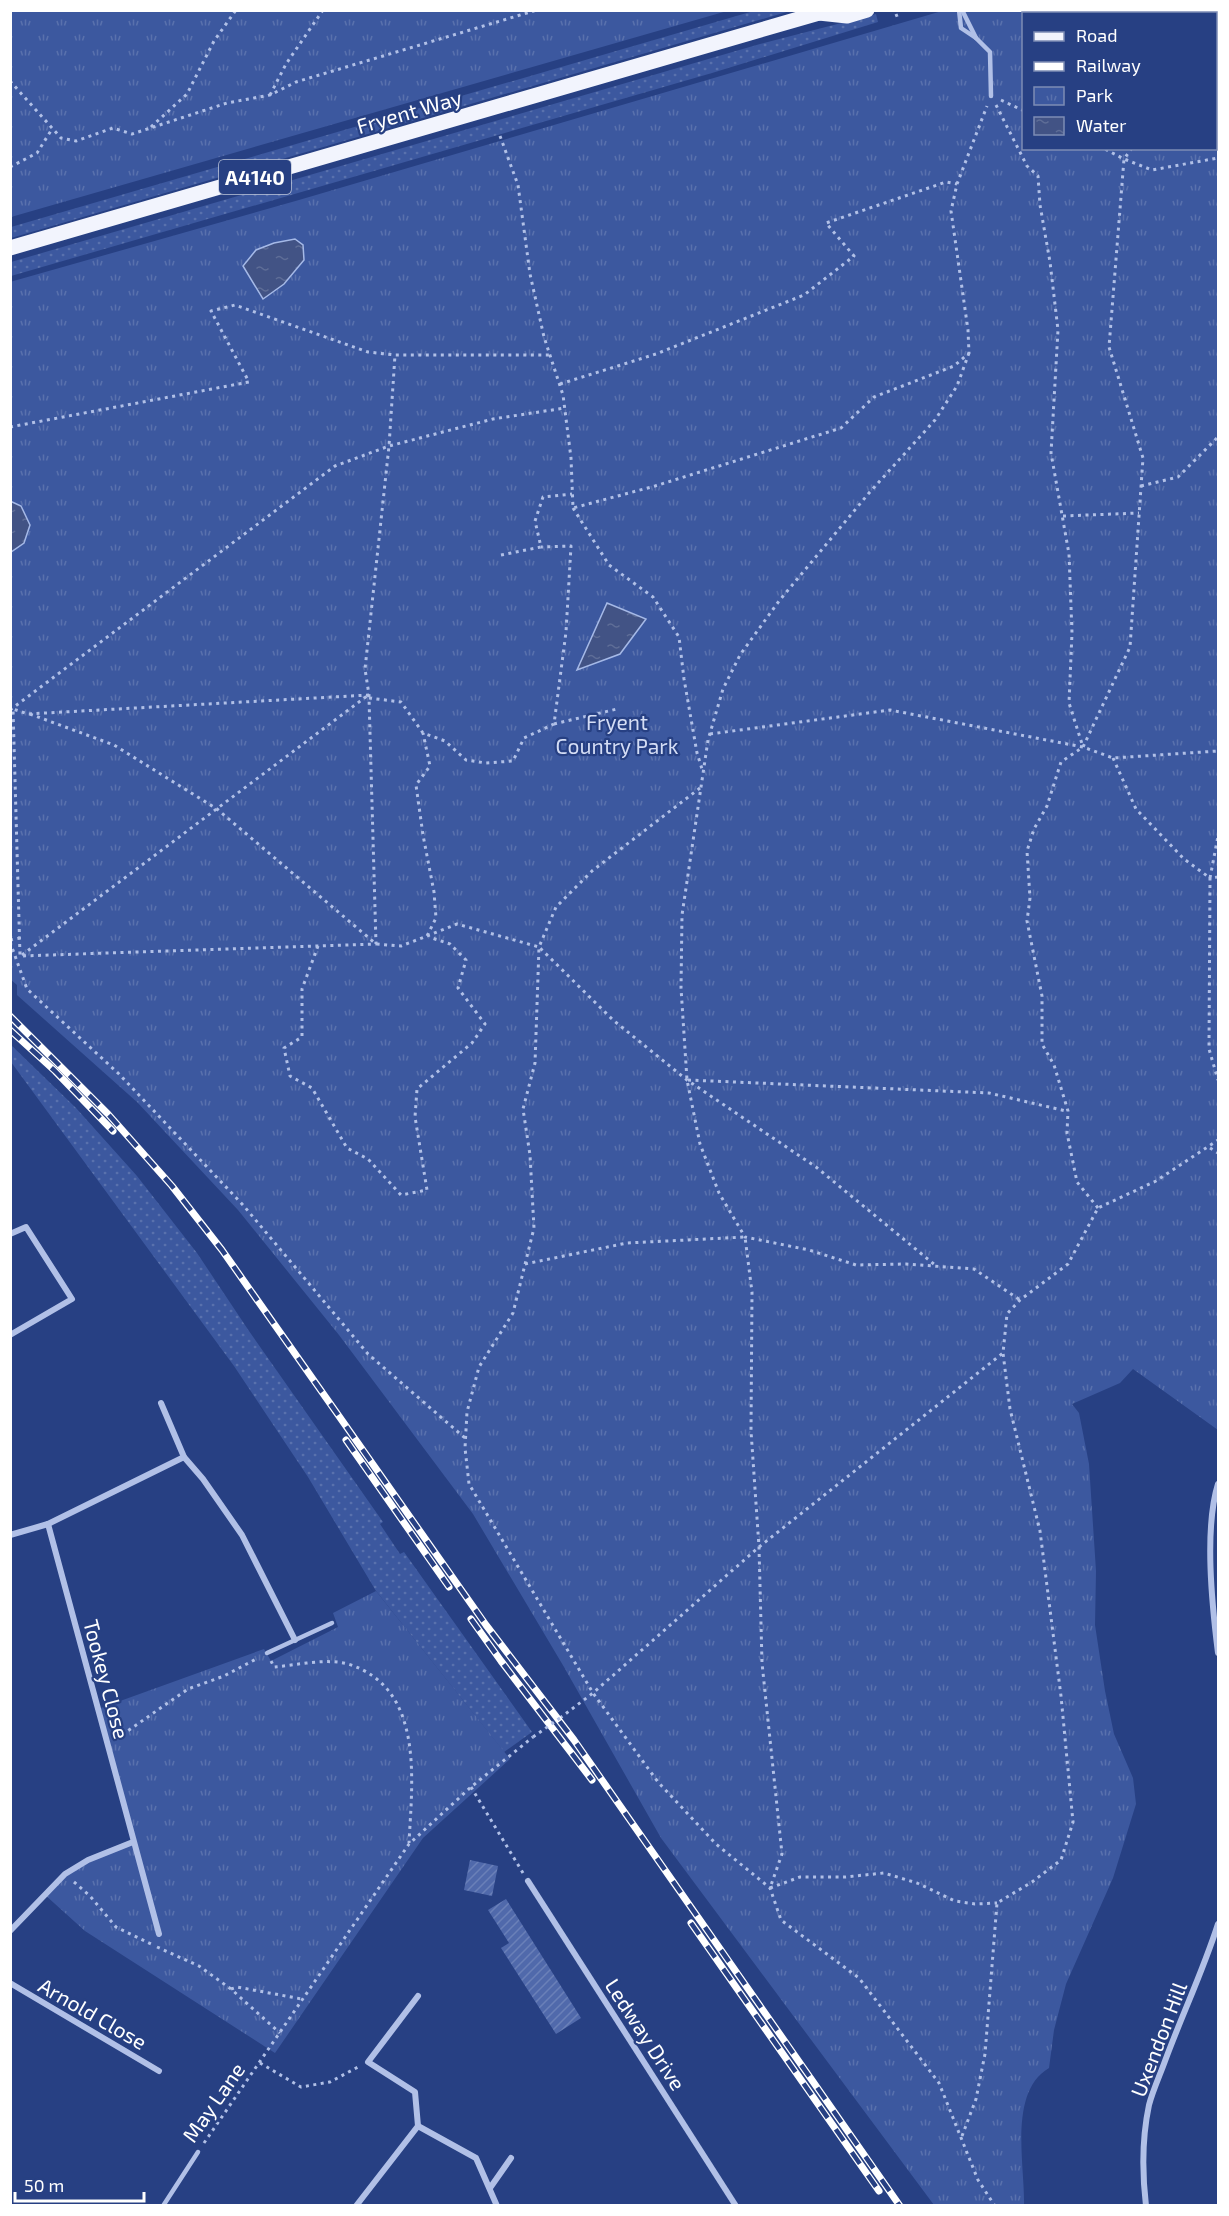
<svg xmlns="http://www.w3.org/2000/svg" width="1229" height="2216" viewBox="0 0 1229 2216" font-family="'Exo 2',sans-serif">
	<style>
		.grass { fill: url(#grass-dots) }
		.park { fill: url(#park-tufts); fill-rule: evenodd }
		.water { fill: url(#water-ripples); stroke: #a5b9e7; stroke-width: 1.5 }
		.building { fill: url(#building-hatch) }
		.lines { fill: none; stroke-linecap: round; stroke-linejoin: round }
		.path { stroke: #b1c0e7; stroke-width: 3; stroke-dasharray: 3 4.5; stroke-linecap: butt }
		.service { stroke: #b1c0e7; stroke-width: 4.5 }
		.minor { stroke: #b1c0e7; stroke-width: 6 }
		.primary { stroke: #f2f4fd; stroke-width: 15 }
		.rail-casing { stroke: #fff; stroke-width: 7 }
		.rail { stroke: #274083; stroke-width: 4.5; stroke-dasharray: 14; stroke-linecap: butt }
		.path-bridge { stroke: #b1c0e7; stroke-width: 3; stroke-dasharray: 3 4.5; stroke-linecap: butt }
		.labels { text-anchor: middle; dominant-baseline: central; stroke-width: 4.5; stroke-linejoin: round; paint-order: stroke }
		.shield { fill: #274083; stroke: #bec6da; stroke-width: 1.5 }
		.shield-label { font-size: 20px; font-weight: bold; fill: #fff }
		.street-label { font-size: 21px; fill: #fff; stroke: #274083 }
		.park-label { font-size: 21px; fill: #d4ddf5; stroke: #274083 }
	</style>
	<defs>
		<pattern id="grass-dots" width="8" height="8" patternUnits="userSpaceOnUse" patternTransform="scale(1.5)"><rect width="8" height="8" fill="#3c589f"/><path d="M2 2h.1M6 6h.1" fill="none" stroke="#5971ad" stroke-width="1.8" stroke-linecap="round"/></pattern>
		<pattern id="park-tufts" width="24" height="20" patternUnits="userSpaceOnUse" patternTransform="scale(1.5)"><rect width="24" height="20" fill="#3c589f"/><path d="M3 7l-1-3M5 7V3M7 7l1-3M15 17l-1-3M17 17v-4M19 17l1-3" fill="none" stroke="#5971ad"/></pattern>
		<pattern id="water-ripples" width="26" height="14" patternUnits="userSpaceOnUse" patternTransform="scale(1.5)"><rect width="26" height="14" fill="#425385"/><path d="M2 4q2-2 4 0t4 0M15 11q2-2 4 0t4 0" fill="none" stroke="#5e6d97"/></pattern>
		<pattern id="building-hatch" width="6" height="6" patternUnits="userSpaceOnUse" patternTransform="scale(1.5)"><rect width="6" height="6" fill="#5069ab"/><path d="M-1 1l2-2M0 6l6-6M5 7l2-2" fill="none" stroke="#6a80b8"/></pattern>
	</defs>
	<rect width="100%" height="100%" fill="#274083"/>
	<g class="grass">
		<polygon points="757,10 790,11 11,238 11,227"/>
		<polygon points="876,14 878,22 712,73 11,276 11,262 760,44"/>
		<polygon points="10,1044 76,1108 137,1176 197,1253 249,1331 383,1522 380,1524 400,1554 404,1552 532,1732 504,1752 376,1591 308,1477 234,1366 11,1062"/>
	</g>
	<g class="park">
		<polygon points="11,10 727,10 727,11 11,217"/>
		<path d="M942,11H1218V1430L1133,1369L1120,1383L1072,1404L1079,1413L1089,1464L1096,1571L1095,1625L1105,1691L1114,1734L1133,1778L1136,1804L1113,1878L1066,1984L1054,2030L1049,2068C1008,2092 1025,2165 1024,2205H934L661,1838L564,1667L473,1514L339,1335L238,1210L137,1102L17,995V985L10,979V282L299,200ZM1024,14H1216V148H1024Z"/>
		<polygon points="376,1591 510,1759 423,1838 275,2053 85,1931 44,1894 65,1874 133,1842 98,1709 264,1649 271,1661 338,1627 333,1613"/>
	</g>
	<g class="water">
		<polygon points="295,239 303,245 304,260 284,284 263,299 243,266 256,250 274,243"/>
		<polygon points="10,501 21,506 30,525 24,543 11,552"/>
		<polygon points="607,603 646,619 620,654 577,670"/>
	</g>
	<g class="building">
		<polygon points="470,1860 498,1866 492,1896 464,1890"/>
		<polygon points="506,1899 581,2018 556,2034 501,1948 509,1943 488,1910"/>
	</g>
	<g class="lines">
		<g class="path">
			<polyline points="896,14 898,19"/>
			<polyline points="10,81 61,138 76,141 113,128 132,134 227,103 270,95 296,82 537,10"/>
			<polyline points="270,95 286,64 323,10"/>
			<polyline points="1216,96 1218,95"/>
			<polyline points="1001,100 1024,111"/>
			<polyline points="996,105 1027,166 1038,176 1040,205 1050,262 1058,330 1051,453 1069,554 1072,633 1069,703 1083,747"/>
			<polyline points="151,127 187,94 214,41 236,10"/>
			<polyline points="500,136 518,185 530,274 544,337 563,395 571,458 573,508 655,486 841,428 874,397 954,366 969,353 968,330 951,211 957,184 987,106"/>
			<polyline points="1132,148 1124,159 1152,170 1218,158"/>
			<polyline points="10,167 37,153 52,129"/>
			<polyline points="969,353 957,386 935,420 869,493 779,601 740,655 723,689 708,740 682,915 681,988 687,1080 700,1144 719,1193 745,1237 809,1250 856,1265 906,1264 974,1269 1020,1300"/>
			<polyline points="560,384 656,354 804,295 854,256 826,223 946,182 957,184"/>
			<polyline points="10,427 249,382 211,311 235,305 368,352 395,355 550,355"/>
			<polyline points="1141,486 1178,477 1218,437"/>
			<polyline points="573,508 609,565 653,597 679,637 684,679 697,753 702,769"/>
			<polyline points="1063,516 1139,513"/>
			<polyline points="501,555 541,547 535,521 543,497 572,494"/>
			<polyline points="369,695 28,714 13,709 20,956 376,944 369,698 369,695 365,669 389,446 395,355"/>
			<polyline points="369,698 401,702 423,733 445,741 466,760 486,763 513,761 524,738 554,724 566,632 571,546 541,547"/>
			<polyline points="10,710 335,466 389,446 493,419 565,408"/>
			<polyline points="30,714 114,745 217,809 376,944 401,946 427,936 436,918 434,892 423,835 416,785 430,766 423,733"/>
			<polyline points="554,724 617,709"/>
			<polyline points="710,734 890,710 1083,747 1113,758 1218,751"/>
			<polyline points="1113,758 1136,809 1184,859 1210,878 1218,836"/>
			<polyline points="700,788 592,871 556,907 539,947 613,1020 687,1080 816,1167 935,1265"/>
			<polyline points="1218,877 1210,878 1209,1049 1218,1080"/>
			<polyline points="427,936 457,924 539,947 535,1063 523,1109 530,1155 534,1228 513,1313 479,1367 467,1412 465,1448 469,1484 593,1693 658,1782 716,1844 770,1888 781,1920 859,1978 939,2083 978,2180 995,2206"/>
			<polyline points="10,940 20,938"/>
			<polyline points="10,942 27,989 119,1074 243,1205 368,1354 465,1438"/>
			<polyline points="318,946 302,989 302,1037 284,1048 290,1076 312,1088 347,1148 368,1159 401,1195 427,1190 415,1117 417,1089 472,1043 485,1024 458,988 466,960 450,944 429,937"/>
			<polyline points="22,955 367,696"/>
			<polyline points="688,1080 989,1093 1066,1111"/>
			<polyline points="1210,1148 1218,1153"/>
			<polyline points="1098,1208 1077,1182 1067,1133 1068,1111 1054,1065 1042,1044 1042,996 1027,921 1030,898 1027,851 1034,829 1047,806 1061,762 1083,747 1130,647 1143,458 1109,347 1124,159 1103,148"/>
			<polyline points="525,1264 627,1243 745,1237 752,1292 751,1431 759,1547 762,1663 782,1854 770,1888"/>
			<path d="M271,1661L274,1667C297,1665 326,1658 348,1664C425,1688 412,1781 409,1843"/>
			<polyline points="560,1718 593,1693 759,1547 1003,1353 1007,1314 1020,1300 1068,1264 1098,1208 1156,1181 1218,1140"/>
			<polyline points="116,1739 188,1689 224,1676 258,1658"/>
			<polyline points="471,1787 523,1873"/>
			<polyline points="74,1882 90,1896 116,1927 151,1944"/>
			<polyline points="770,1888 800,1877 845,1877 884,1873 917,1883 955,1901 975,1904 997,1903"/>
			<polyline points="157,1947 199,1966 231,1989 280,2033"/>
			<polyline points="231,1989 237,1987 302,1999"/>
			<polyline points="260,2063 301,2087 330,2082 358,2067"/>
			<polyline points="962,2136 976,2099 985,2054 997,1903 1032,1882 1061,1860 1073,1822 1061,1696 1040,1531 1010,1409 1003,1353"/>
			<polyline points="204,2143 409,1844 471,1787 533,1737"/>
		</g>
		<g class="service">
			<polyline points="959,10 961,28 976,38 990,52 991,96"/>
			<polyline points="962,10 976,38"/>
			<polyline points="267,1653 332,1623"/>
			<polyline points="163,2206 198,2152"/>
		</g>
		<g class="minor">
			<polyline points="10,1234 26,1227 72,1299 10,1335"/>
			<polyline points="161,1403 184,1457 203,1479 242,1535 295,1640"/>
			<path d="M1218,1484C1204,1529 1212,1605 1218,1653"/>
			<polyline points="48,1524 159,1934"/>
			<polyline points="10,1535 48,1524 184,1457"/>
			<polyline points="528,1881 736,2206"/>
			<polyline points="10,1931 65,1874 88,1860 133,1842"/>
			<polyline points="10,1983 159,2071"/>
			<polyline points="418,2126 476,2158 497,2206"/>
			<polyline points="490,2188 511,2158"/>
			<polyline points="356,2206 418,2126 415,2092 368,2062 418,1996"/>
			<path d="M1146,2206C1142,2172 1142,2138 1149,2105C1153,2090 1160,2075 1165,2061C1182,2015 1203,1971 1218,1924"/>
		</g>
		<g class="primary">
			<polyline points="819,13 847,16 867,10"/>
			<polyline points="10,248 819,13 824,10"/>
		</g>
		<g class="rail-casing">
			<g id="rail">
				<polyline points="10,1016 108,1114 172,1186 222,1250 486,1625 574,1740 900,2206"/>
				<polyline points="10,1030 55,1071 113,1131"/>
				<polyline points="346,1440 449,1587"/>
				<polyline points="471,1619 501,1661 592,1780"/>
				<polyline points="691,1923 879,2191"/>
			</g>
		</g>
		<use href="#rail" class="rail"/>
		<polyline class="path-bridge" points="533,1737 560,1718"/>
	</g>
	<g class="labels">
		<rect class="shield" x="219" y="160" width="72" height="34" rx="4.5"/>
		<g class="shield-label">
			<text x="255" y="177">A4140</text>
		</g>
		<g class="street-label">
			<text transform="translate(409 111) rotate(-16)">Fryent Way</text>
			<text transform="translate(107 1679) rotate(75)">Tookey Close</text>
			<text transform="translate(93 2013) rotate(30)">Arnold Close</text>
			<text transform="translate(646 2034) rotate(57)">Ledway Drive</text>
			<text transform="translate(1158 2039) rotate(-69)">Uxendon Hill</text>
			<text transform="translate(213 2102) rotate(-55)">May Lane</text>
		</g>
		<g class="park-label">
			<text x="617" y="721">Fryent<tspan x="617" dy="24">Country Park</tspan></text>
		</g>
	</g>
	<rect width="1229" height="2216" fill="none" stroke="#ffffff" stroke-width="24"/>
	<rect x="1022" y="12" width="195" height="138" fill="#274083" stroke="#7d8cb5" stroke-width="1.5"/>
	<rect x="1034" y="32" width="30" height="9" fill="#f2f4fd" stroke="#7d8cb5" stroke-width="1.5"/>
	<text x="1076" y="42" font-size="18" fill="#ffffff">Road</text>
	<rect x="1034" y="62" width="30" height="9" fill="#ffffff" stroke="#7d8cb5" stroke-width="1.5"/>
	<text x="1076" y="72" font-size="18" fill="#ffffff">Railway</text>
	<rect x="1034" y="87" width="30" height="18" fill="url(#park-tufts)" stroke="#7d8cb5" stroke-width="1.5"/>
	<text x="1076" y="102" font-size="18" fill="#ffffff">Park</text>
	<rect x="1034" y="117" width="30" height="18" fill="url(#water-ripples)" stroke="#7d8cb5" stroke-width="1.5"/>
	<text x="1076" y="132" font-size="18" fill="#ffffff">Water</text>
	<path d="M15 2192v9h129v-9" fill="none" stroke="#ffffff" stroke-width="3"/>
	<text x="24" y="2192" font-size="18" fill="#ffffff" stroke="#274083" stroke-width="4.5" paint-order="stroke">50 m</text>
</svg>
